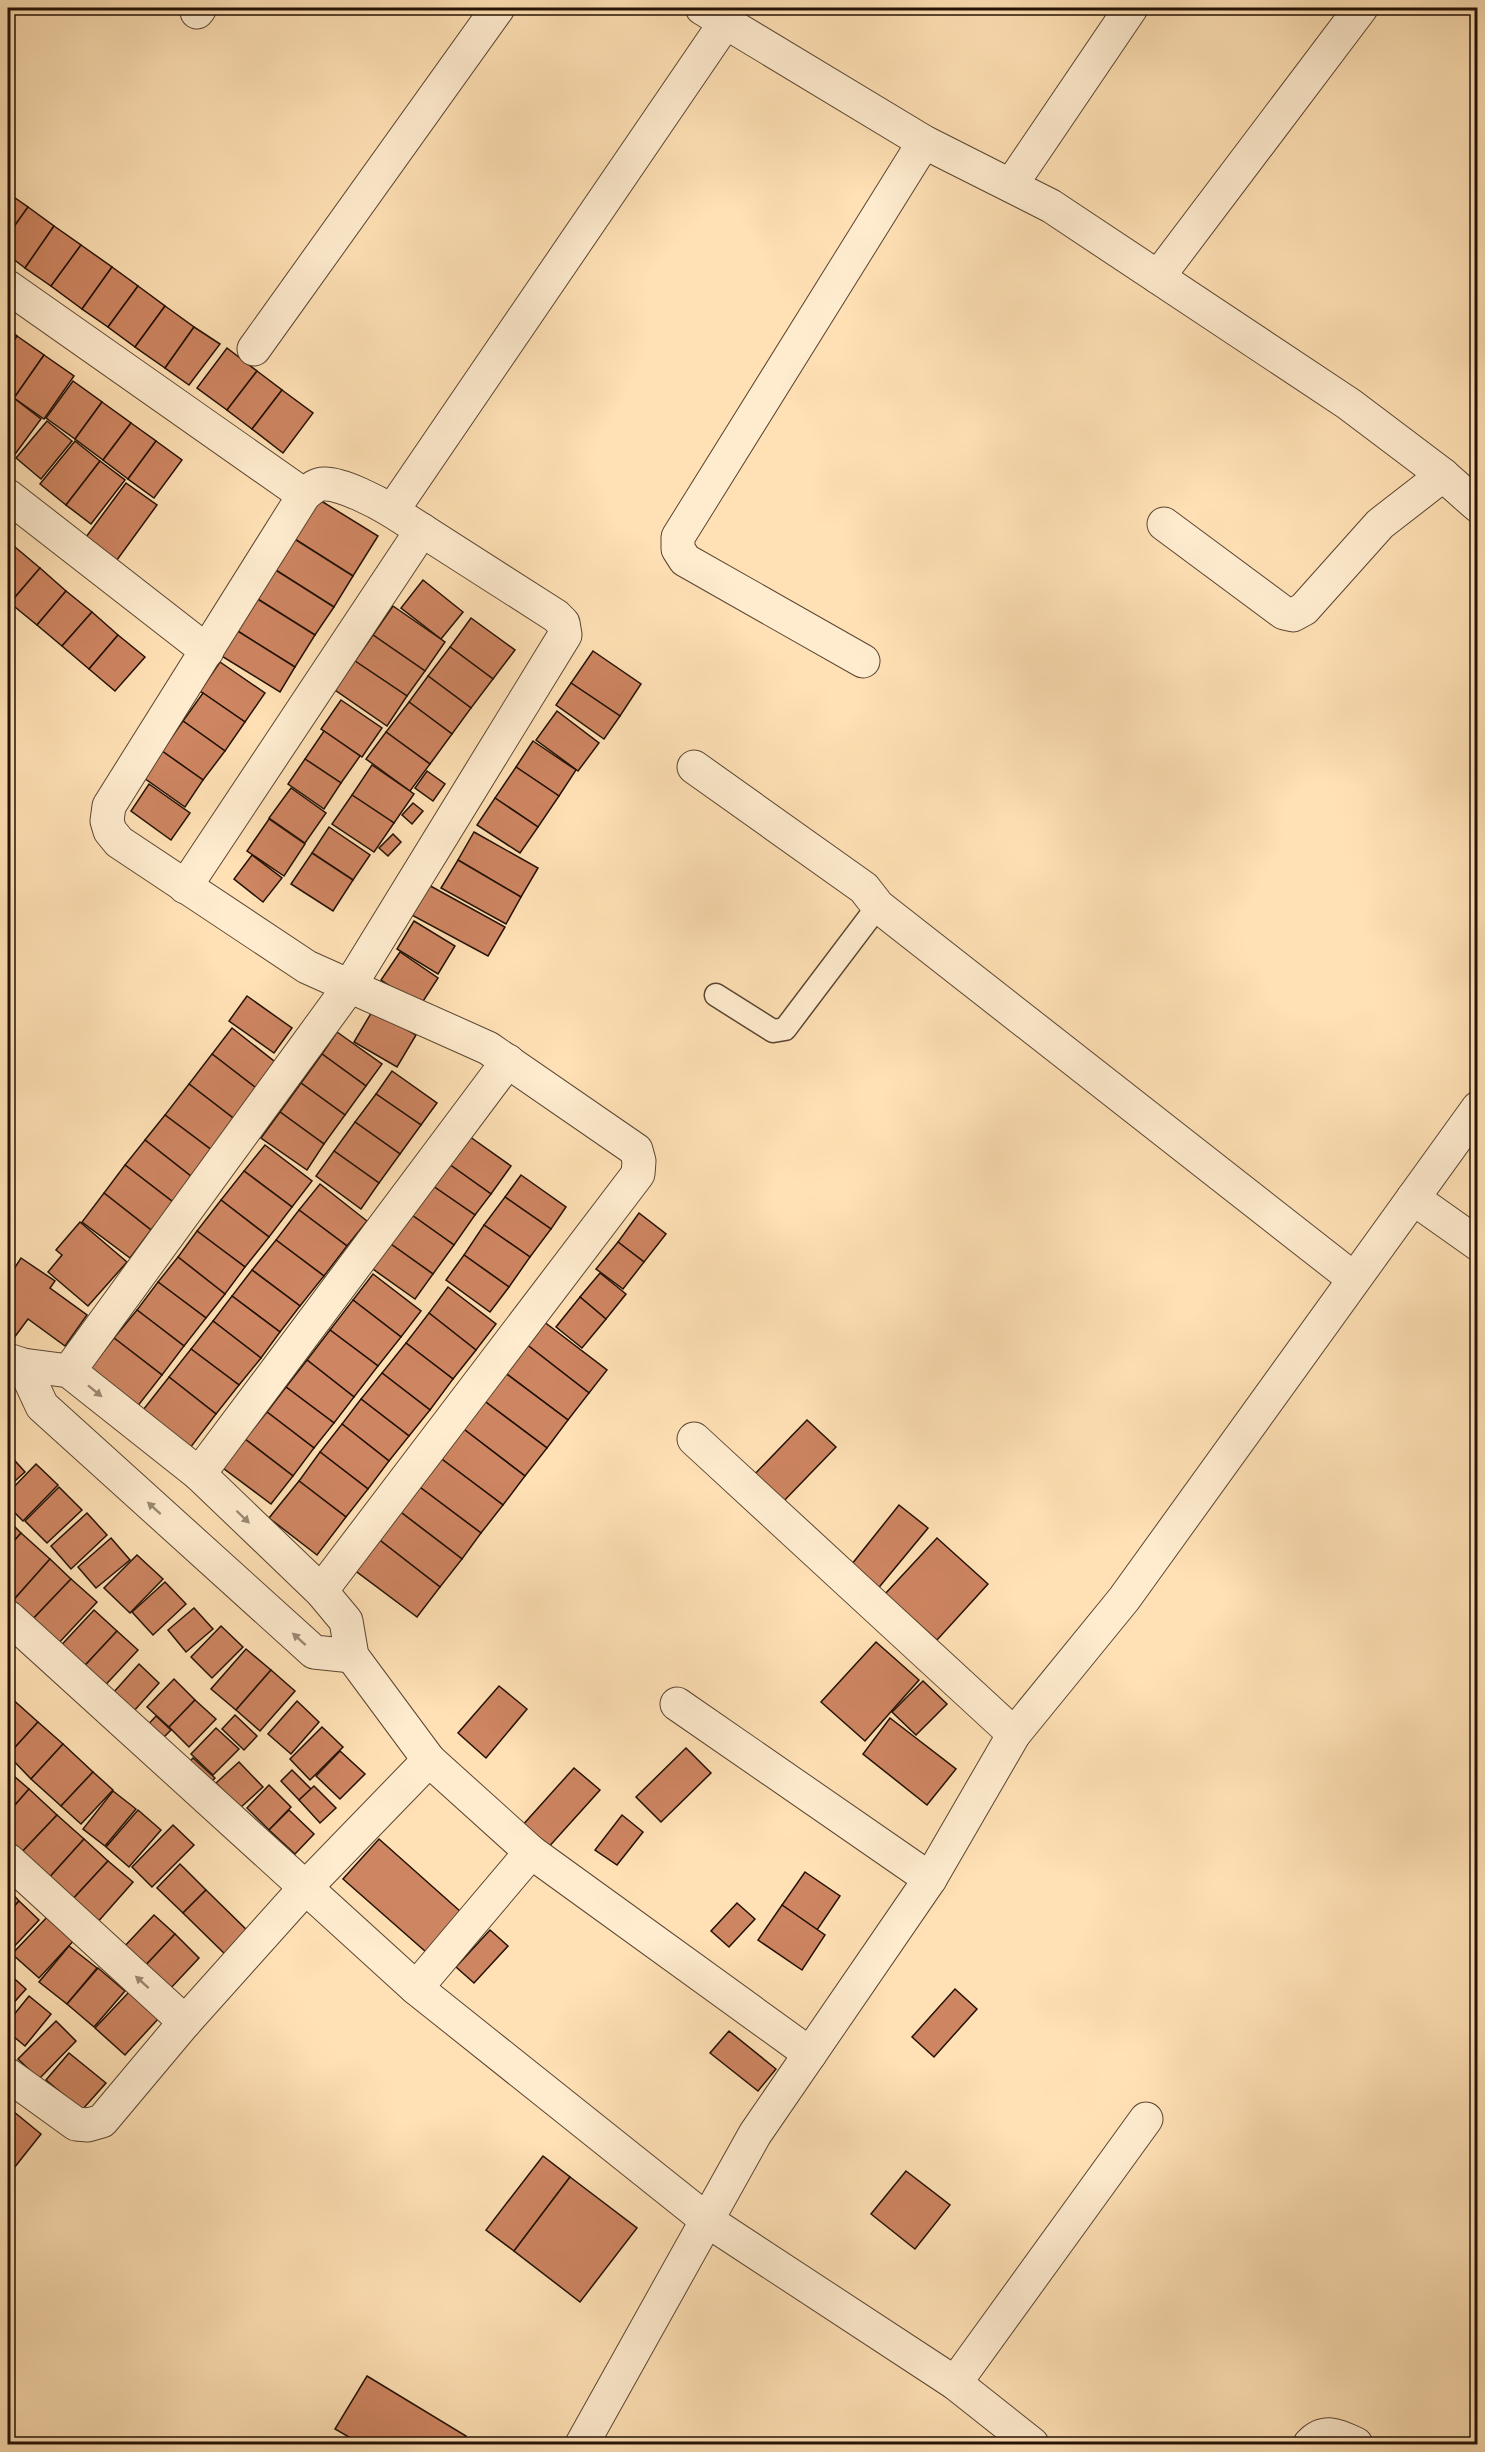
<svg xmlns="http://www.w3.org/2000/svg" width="1485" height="2452" viewBox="0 0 1485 2452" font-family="'EB Garamond',serif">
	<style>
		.building { fill: #ce8561; stroke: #231105; stroke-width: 1.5 }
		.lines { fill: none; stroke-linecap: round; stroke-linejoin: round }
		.service-casing { stroke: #5a4531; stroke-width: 25 }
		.minor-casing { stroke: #5a4531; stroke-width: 35 }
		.service { stroke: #ffeccf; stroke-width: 22 }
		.minor { stroke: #ffeccf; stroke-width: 33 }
		.oneway { fill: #9c8974 }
	</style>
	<rect width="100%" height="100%" fill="#ffe1b5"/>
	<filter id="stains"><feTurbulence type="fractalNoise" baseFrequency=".00333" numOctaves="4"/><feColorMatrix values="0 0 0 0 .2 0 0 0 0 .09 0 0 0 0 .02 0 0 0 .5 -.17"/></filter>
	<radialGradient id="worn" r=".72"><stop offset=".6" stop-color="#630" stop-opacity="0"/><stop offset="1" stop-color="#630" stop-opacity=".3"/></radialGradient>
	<g class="building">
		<polygon points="8,193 28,207 8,235"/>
		<polygon points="28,207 54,226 25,268 8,255 8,235"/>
		<polygon points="54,226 81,245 51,286 25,268"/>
		<polygon points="81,245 112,267 82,309 51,286"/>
		<polygon points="112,267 138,286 108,327 82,309"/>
		<polygon points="138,286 165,306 135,347 108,327"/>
		<polygon points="165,306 194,327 165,368 135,347"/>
		<polygon points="194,327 220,344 189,385 165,368"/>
		<polygon points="8,329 17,336 8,349"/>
		<polygon points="17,336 44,355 14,398 8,394 8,349"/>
		<polygon points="227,348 257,371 227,410 197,388"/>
		<polygon points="44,355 74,376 44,419 14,398"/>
		<polygon points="257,371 282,390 252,429 227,410"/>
		<polygon points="73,381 102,402 75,439 46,418"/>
		<polygon points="282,390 313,413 283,453 252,429"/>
		<polygon points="15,399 41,419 10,461 8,459 8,408"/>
		<polygon points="102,402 131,423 103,460 75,439"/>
		<polygon points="47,421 72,441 41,479 16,458"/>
		<polygon points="131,423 156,441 128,479 103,460"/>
		<polygon points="75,441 100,461 66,505 40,484"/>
		<polygon points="156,441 182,460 154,498 128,479"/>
		<polygon points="100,461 125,480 91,524 66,505"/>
		<polygon points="126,483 157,505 117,560 86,537"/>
		<polygon points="318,499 378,536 353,576 293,538"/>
		<polygon points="293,538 353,576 334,607 274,569"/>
		<polygon points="15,547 40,568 10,603 8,600 8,555"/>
		<polygon points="40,568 66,591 37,625 10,603"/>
		<polygon points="274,569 334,607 315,635 256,598"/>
		<polygon points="423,580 463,612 441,639 401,608"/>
		<polygon points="66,591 92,612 62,646 37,625"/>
		<polygon points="256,598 315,635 295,667 236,630"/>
		<polygon points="393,606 445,642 425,671 373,635"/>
		<polygon points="92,612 118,635 89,669 62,646"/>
		<polygon points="471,618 515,650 493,679 450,647"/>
		<polygon points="236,630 295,667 280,692 220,655"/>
		<polygon points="118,635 145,657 115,691 89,669"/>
		<polygon points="373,635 425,671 407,696 355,661"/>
		<polygon points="450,647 493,679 471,708 428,676"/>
		<polygon points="593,651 641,684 620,716 571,683"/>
		<polygon points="355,661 407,696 387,726 335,690"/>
		<polygon points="220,662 265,693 245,722 200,691"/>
		<polygon points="428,676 471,708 452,734 409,702"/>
		<polygon points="571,683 620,716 604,739 556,705"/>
		<polygon points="203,693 245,722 225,751 183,721"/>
		<polygon points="341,700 382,728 362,757 321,729"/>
		<polygon points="409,702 452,734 430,764 386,732"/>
		<polygon points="557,711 599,743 578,771 536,740"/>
		<polygon points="183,721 225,751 203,780 162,751"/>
		<polygon points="324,731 360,756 341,783 305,759"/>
		<polygon points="386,732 430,764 410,791 366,759"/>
		<polygon points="533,741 576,770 559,796 516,767"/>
		<polygon points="162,751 203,780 185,807 144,778"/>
		<polygon points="305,759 341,783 324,809 288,784"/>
		<polygon points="372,765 414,794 394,823 352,795"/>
		<polygon points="516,767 559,796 538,827 495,798"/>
		<polygon points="427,771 445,784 433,801 415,788"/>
		<polygon points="149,784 190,813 171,840 131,811"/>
		<polygon points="291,788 326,813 305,843 269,818"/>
		<polygon points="352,795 394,823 374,852 332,824"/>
		<polygon points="495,798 538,827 520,853 477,825"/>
		<polygon points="413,803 423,811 412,824 402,815"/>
		<polygon points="269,819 305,844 284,876 247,851"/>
		<polygon points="329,827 370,855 353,880 312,853"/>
		<polygon points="474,832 538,868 521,897 458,860"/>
		<polygon points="393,834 401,842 388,856 379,848"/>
		<polygon points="312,853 353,880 333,911 291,884"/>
		<polygon points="252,855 282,878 263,902 234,879"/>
		<polygon points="458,860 521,897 506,924 441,888"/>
		<polygon points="425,883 505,927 488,956 408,913"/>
		<polygon points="414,921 455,946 438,974 397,949"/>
		<polygon points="400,952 438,978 420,1006 381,980"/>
		<polygon points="247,996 292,1028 274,1053 229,1021"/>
		<polygon points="373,1010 416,1035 397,1067 354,1042"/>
		<polygon points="232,1028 279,1065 260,1091 212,1054"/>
		<polygon points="337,1032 382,1064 366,1086 322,1054"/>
		<polygon points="212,1054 260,1091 237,1121 189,1084"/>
		<polygon points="322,1054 366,1086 345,1115 301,1083"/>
		<polygon points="392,1071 437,1103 421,1125 376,1094"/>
		<polygon points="301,1083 345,1115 324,1144 280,1112"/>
		<polygon points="189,1084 237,1121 213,1151 165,1115"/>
		<polygon points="376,1094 421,1125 400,1154 355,1122"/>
		<polygon points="280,1112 324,1144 307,1170 261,1138"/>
		<polygon points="165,1115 213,1151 192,1177 145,1140"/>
		<polygon points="355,1122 400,1154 379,1183 334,1151"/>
		<polygon points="466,1134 511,1166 491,1194 446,1162"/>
		<polygon points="145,1140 192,1177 173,1202 125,1165"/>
		<polygon points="265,1145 312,1181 292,1207 244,1171"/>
		<polygon points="334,1151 379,1183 361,1209 316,1176"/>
		<polygon points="446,1162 491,1194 475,1215 430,1184"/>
		<polygon points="125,1165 173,1202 151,1230 104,1193"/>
		<polygon points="244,1171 292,1207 269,1237 221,1200"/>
		<polygon points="521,1175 566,1207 551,1229 505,1197"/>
		<polygon points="320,1184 367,1221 347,1246 299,1210"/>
		<polygon points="430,1184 475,1215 454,1245 409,1213"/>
		<polygon points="104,1193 151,1230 130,1258 82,1222"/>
		<polygon points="505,1197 551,1229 530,1257 484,1225"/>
		<polygon points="221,1200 269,1237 245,1267 197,1231"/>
		<polygon points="299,1210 347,1246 324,1276 276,1240"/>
		<polygon points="409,1213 454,1245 433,1274 388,1242"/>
		<polygon points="639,1213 666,1234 644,1262 618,1242"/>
		<polygon points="80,1222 127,1262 88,1306 48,1272 62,1255 56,1250"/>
		<polygon points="484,1225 530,1257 509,1287 464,1255"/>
		<polygon points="197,1231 245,1267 225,1294 178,1257"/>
		<polygon points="276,1240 324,1276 300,1306 252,1270"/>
		<polygon points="388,1242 433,1274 415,1299 370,1267"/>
		<polygon points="618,1242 644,1262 623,1289 596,1269"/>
		<polygon points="464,1255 509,1287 490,1312 446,1280"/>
		<polygon points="178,1257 225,1294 206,1318 158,1282"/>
		<polygon points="21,1258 55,1281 50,1288 87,1315 65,1346 28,1319 8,1346 8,1278"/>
		<polygon points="252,1270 300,1306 280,1332 232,1296"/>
		<polygon points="600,1273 626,1294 606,1319 580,1297"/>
		<polygon points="373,1274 421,1311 401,1337 353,1300"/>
		<polygon points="158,1282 206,1318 184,1346 137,1310"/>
		<polygon points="448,1287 496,1324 476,1350 429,1313"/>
		<polygon points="232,1296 280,1332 261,1358 213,1321"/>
		<polygon points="580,1297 606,1319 582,1348 556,1327"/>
		<polygon points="353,1300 401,1337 378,1366 330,1330"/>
		<polygon points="137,1310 184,1346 162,1375 114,1338"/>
		<polygon points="429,1313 476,1350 453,1379 406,1343"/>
		<polygon points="213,1321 261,1358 239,1385 191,1349"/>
		<polygon points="543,1321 607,1370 589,1393 526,1344"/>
		<polygon points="330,1330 378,1366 354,1397 307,1360"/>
		<polygon points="114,1338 162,1375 133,1412 85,1376"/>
		<polygon points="406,1343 453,1379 430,1410 382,1373"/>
		<polygon points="526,1344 589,1393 568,1420 504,1372"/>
		<polygon points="191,1349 239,1385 216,1414 169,1377"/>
		<polygon points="307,1360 354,1397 334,1423 286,1387"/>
		<polygon points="504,1372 568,1420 547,1448 483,1400"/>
		<polygon points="382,1373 430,1410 409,1436 361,1399"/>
		<polygon points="169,1377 216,1414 187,1452 140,1414"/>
		<polygon points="286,1387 334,1423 314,1448 267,1412"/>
		<polygon points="361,1399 409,1436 389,1461 342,1424"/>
		<polygon points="483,1400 547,1448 525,1476 461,1427"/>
		<polygon points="267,1412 314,1448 293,1476 245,1439"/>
		<polygon points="807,1420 836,1447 778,1507 749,1480"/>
		<polygon points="342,1424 389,1461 368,1489 320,1452"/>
		<polygon points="461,1427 525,1476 503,1505 439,1457"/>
		<polygon points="245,1439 293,1476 271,1504 223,1468"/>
		<polygon points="320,1452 368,1489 346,1517 299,1481"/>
		<polygon points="8,1453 25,1472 8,1487"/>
		<polygon points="439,1457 503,1505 481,1533 417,1485"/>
		<polygon points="36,1464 58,1485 23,1521 8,1506 8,1493"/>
		<polygon points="299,1481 346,1517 317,1555 269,1518"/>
		<polygon points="417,1485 481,1533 462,1559 398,1510"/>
		<polygon points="59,1487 82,1510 47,1543 25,1521"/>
		<polygon points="899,1505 928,1528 876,1591 848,1569"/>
		<polygon points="398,1510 462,1559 440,1587 377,1538"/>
		<polygon points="87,1513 107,1535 71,1569 51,1546"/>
		<polygon points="8,1520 21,1533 8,1548"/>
		<polygon points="21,1533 50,1559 10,1604 8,1602 8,1548"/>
		<polygon points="111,1538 130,1560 96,1588 78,1567"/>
		<polygon points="377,1538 440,1587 417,1617 353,1569"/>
		<polygon points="937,1538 988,1584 937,1640 885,1594"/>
		<polygon points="137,1555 163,1579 130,1613 104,1588"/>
		<polygon points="50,1559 71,1579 30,1622 10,1604"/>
		<polygon points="71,1579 97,1602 56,1646 30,1622"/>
		<polygon points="165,1582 186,1604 153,1635 132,1612"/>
		<polygon points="194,1608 213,1629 186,1652 168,1630"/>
		<polygon points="94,1610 117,1631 77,1674 54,1653"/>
		<polygon points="221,1626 243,1647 212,1678 191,1657"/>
		<polygon points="117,1631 138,1650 98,1693 77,1674"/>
		<polygon points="876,1642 919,1680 865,1741 821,1702"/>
		<polygon points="246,1649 271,1670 236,1710 211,1689"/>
		<polygon points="139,1664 159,1683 133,1712 113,1693"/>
		<polygon points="271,1670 295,1691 260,1731 236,1710"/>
		<polygon points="174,1679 195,1700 169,1727 147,1707"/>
		<polygon points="923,1681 947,1704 916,1735 892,1712"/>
		<polygon points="499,1686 527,1709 486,1758 458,1733"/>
		<polygon points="10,1697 38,1722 8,1755 8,1701"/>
		<polygon points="195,1700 216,1719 189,1747 169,1727"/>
		<polygon points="297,1701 319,1722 291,1754 268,1734"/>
		<polygon points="235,1715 257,1736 244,1750 222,1729"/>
		<polygon points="156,1716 171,1730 158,1743 144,1729"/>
		<polygon points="890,1718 956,1769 927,1805 863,1754"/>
		<polygon points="38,1722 63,1744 31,1779 8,1755"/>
		<polygon points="322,1727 343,1747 310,1780 290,1759"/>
		<polygon points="216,1728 239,1749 213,1775 191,1754"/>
		<polygon points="63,1744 93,1772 61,1806 31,1779"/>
		<polygon points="686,1748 711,1773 661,1822 636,1797"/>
		<polygon points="340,1751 365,1774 340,1799 316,1776"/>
		<polygon points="193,1758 215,1778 202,1792 180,1772"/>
		<polygon points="239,1762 263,1787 240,1808 216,1783"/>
		<polygon points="574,1768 600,1790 546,1850 521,1827"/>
		<polygon points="292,1770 311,1789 299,1800 281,1781"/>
		<polygon points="8,1771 29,1789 8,1813"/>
		<polygon points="93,1772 113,1790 81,1824 61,1806"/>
		<polygon points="269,1785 291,1807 269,1830 247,1808"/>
		<polygon points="314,1786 336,1808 320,1823 299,1800"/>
		<polygon points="29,1789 57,1815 19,1855 8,1845 8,1813"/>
		<polygon points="113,1791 136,1809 105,1846 83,1829"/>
		<polygon points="138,1810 161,1830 129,1867 106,1847"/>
		<polygon points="289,1810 314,1834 295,1854 269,1830"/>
		<polygon points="57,1815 84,1839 47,1880 19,1855"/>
		<polygon points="622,1815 643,1832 617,1865 595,1850"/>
		<polygon points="173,1825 194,1845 152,1887 132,1867"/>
		<polygon points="84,1839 108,1861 71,1901 47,1880"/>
		<polygon points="379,1839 461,1912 426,1952 343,1879"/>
		<polygon points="108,1861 133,1882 96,1924 71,1901"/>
		<polygon points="180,1864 206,1890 183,1913 157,1888"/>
		<polygon points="805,1872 840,1896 817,1930 782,1905"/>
		<polygon points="8,1889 19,1901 8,1913"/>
		<polygon points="206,1890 254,1937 231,1960 183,1913"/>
		<polygon points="19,1901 39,1920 9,1952 8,1913"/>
		<polygon points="737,1903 755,1919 729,1947 711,1931"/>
		<polygon points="782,1905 825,1935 802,1970 758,1940"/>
		<polygon points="51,1913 77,1937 39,1978 12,1954"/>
		<polygon points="154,1915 175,1934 144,1967 123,1948"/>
		<polygon points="490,1930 508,1946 474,1983 456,1967"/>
		<polygon points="175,1934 199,1958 169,1990 144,1967"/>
		<polygon points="69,1946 97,1968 67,2004 39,1982"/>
		<polygon points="98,1968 125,1991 94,2027 67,2004"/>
		<polygon points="8,1973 26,1989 8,2009"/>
		<polygon points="955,1989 977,2009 934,2057 912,2037"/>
		<polygon points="129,1992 158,2019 125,2055 95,2028"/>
		<polygon points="29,1996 51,2014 25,2046 8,2032 8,2022"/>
		<polygon points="56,2021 76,2041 39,2079 18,2059"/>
		<polygon points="729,2031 776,2069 758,2091 710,2053"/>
		<polygon points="69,2053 106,2083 82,2110 46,2080"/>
		<polygon points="8,2107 41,2134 10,2173 8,2172"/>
		<polygon points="543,2156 570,2177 514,2251 486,2230"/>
		<polygon points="906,2171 950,2205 915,2249 871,2214"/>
		<polygon points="570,2177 637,2228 580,2302 514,2251"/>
		<polygon points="367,2376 466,2436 461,2444 361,2444 335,2429"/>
	</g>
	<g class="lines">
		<g class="service-casing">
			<polyline id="service" points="716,995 773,1031 785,1029 878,906"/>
		</g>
		<g class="minor-casing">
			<g id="minor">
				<polyline points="702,8 924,142 1051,206 1349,404 1443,475 1478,506"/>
				<polyline points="197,12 200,8"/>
				<polyline points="1011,185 1131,8"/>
				<polyline points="1158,277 1361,8"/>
				<polyline points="8,287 304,495"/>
				<polyline points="254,349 498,8"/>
				<polyline points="8,496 207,651"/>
				<polyline points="1164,524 1284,613 1293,615 1304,609 1380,524 1443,475"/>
				<polyline points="863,661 685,560 678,549 678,537 924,142"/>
				<polyline points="694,767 864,888 878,906 1354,1279"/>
				<polyline points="185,887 422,530"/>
				<polyline points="1413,1198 1478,1244"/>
				<polyline points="8,1360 23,1365 69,1371 199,1474 321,1591 346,1621 352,1656 429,1760"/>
				<polyline points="23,1365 42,1406 314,1652 352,1656"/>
				<polyline points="69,1371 349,987 565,635 563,623 556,616 392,511"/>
				<polyline points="694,1439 1014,1734"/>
				<polyline points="199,1474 508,1061"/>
				<path d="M321,1591L638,1174L639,1161L636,1150L488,1048L307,967L119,842L110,831L107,821L109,806L304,495C310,490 317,483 325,484C343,484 377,502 392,511L725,23"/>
				<polyline points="8,1617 416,1988 708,2221 955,2383 1032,2444"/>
				<polyline points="677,1704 930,1879"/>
				<polyline points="8,1860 185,2022"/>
				<polyline points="416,1988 531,1852"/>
				<polyline points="8,2075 76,2124 88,2125 102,2121 185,2022 306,1887 429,1760 531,1852 810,2054"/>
				<polyline points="955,2383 1146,2119"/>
				<polyline points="582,2444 755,2134 930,1879 1014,1734 1124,1599 1478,1108"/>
				<path d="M1310,2444C1325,2428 1339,2436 1356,2444"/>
			</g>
		</g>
		<use href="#service" class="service"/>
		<use href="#minor" class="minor"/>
	</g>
	<defs><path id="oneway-solid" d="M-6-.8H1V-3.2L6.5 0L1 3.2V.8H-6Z" transform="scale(1.5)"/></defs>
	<g class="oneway">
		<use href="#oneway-solid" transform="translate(95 1391) rotate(39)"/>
		<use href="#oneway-solid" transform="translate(154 1508) rotate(-138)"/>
		<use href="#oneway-solid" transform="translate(243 1517) rotate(44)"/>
		<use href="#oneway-solid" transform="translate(299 1639) rotate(-138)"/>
		<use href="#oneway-solid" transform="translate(142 1982) rotate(-138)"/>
	</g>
	<rect width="1485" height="2452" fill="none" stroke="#ffe1b5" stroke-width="30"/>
	<rect x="9" y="9" width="1467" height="2434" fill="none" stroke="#231105" stroke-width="3"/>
	<rect x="15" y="15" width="1455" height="2422" fill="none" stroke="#231105" stroke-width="1.5"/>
	<rect width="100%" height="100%" filter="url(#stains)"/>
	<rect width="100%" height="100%" fill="url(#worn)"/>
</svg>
